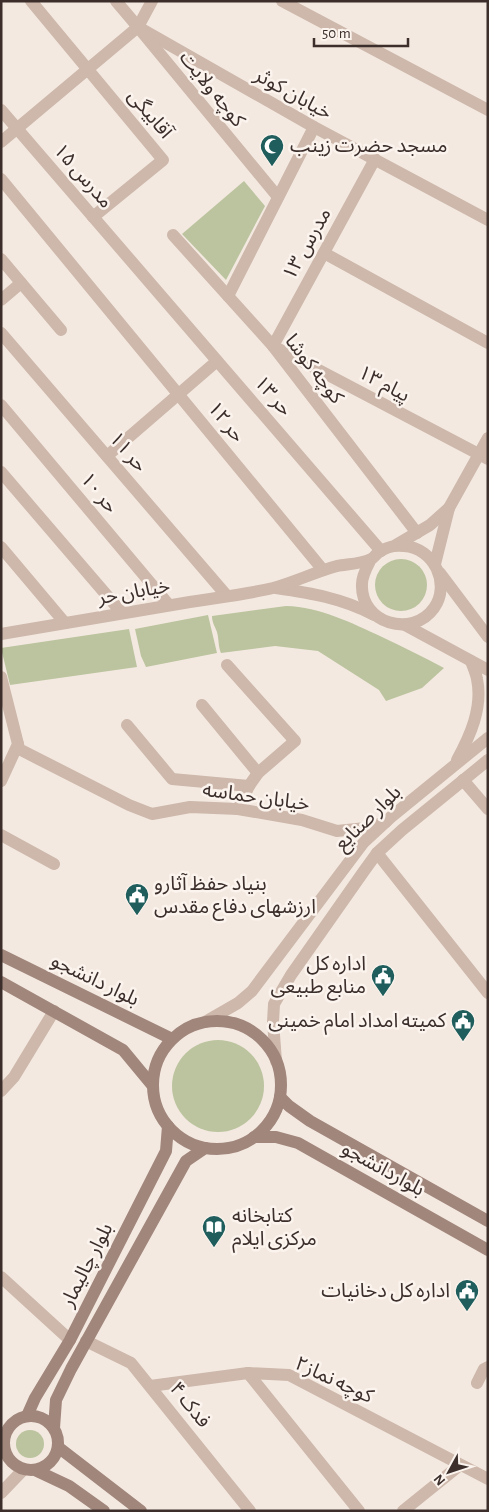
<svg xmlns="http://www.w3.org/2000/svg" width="489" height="1512" viewBox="0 0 489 1512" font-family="'Alegreya Sans','Noto Sans Arabic',sans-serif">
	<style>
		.green { fill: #bbc49f }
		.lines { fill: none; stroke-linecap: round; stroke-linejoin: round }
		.minor { stroke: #cdb8ab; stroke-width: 12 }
		.tertiary { stroke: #cdb8ab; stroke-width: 12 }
		.secondary { stroke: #a1867c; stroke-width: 12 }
		.labels { text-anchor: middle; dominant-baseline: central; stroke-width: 5; stroke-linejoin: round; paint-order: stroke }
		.street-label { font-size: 20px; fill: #3b2e2b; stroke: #fbf3ed }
		.poi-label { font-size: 20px; fill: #3b2e2b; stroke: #fbf3ed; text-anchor: start }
	</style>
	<rect width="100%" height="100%" fill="#f4e9e0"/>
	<g class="green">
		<polygon points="244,181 265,206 226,280 182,234"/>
		<circle cx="401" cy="585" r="26"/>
		<path d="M286,606C320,607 352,623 382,637C403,647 424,657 444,668L422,688L386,701L379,690L318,651L275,646L221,653C218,646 219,639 217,632C215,626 212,623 212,616Z"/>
		<polygon points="208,615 217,653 146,667 141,656 135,629"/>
		<polygon points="129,629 137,667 10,685 1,648"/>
		<circle cx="218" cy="1086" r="46"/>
		<circle cx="30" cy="1444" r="14"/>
	</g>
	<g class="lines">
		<g class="minor">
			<polyline points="31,1 163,160 93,217"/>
			<polyline points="116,1 138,27 314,127 488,220"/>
			<polyline points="282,1 488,110"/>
			<polyline points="142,32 278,197"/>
			<polyline points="1,110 381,551"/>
			<polyline points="1,142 138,27 152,1"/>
			<polyline points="375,159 273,346 488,459"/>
			<polyline points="1,179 323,570"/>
			<polyline points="173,235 273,346 417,533"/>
			<polyline points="324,253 488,343"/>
			<polyline points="1,259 61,330"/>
			<polyline points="228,296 314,127"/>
			<polyline points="1,300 21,283"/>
			<polyline points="1,333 227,596"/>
			<polyline points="1,405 169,605"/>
			<polyline points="107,456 217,361"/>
			<polyline points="1,472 122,613"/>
			<polyline points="1,547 65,623"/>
			<polyline points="227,665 295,741 258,773 249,786 238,809"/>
			<polyline points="1,677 18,744 1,781"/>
			<polyline points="202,705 258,773"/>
			<polyline points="127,725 172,779 249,786"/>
			<polyline points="18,744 19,749 129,805 152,814 190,807 238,809 302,820 337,831 366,828 386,822"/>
			<polyline points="463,780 488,809"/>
			<polyline points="1,835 54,864"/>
			<polyline points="377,853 488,993"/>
			<polyline points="1,1091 14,1077 54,1011"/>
			<polyline points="1,1277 70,1340"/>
			<polyline points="86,1341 131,1363 250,1511"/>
			<polyline points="248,1373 359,1511"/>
			<polyline points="477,1383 484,1369 488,1367"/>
			<polyline points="150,1386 248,1373 289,1375 488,1479"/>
			<polyline points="1,1493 24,1469"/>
			<polyline points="403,1511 460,1465"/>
		</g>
		<g class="tertiary">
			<polyline points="396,545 430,525 449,508"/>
			<polyline points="435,564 449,508 488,438"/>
			<polyline points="440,573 488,637"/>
			<path d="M276,588C310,593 342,598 374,615"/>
			<polyline points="405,625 488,670"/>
			<path d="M1,634C62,624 123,613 184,603C213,598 244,595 273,588C295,582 315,572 337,566C348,564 361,564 371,559C374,558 376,554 379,552C386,547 396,545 404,546C434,548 451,584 434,608C412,639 360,623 362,584C362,575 367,567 371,559"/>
			<path d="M457,760C470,736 483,708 477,679C476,673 473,667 471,661"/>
			<polyline points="205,1022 238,1003 252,991 364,842 391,817 488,738"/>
			<polyline points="276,1061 273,1022 274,1004 291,975 364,871 377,853 402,830 488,760"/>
			<polyline points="1,1433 5,1435"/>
		</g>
		<g class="secondary">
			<polyline points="1,955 172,1039"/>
			<polyline points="1,982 123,1050 152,1085"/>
			<circle cx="217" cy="1085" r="64"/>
			<polyline points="280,1097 289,1106 310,1121 488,1221"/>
			<polyline points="254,1137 276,1137 298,1143 488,1250"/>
			<polyline points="27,1416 35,1398 70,1340 166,1151 168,1126"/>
			<circle cx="31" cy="1443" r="27"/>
			<polyline points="54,1428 56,1400 71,1369 186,1161 205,1148"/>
			<polyline points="58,1447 141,1511"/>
			<polyline points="35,1470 69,1486 104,1511"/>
		</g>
	</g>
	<defs>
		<g id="mosque-pin" transform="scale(1.25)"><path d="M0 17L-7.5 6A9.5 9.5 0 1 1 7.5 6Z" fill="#1f5e5c" stroke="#fbf3ed"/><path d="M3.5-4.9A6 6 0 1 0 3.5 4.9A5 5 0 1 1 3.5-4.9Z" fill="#fff"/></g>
		<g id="civic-pin" transform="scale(1.25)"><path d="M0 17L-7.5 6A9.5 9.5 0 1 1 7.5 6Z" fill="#1f5e5c" stroke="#fbf3ed"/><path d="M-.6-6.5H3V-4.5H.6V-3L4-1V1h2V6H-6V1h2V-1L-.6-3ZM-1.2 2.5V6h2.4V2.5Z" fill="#fff"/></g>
		<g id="library-pin" transform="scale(1.25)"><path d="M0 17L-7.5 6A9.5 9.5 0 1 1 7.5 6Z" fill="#1f5e5c" stroke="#fbf3ed"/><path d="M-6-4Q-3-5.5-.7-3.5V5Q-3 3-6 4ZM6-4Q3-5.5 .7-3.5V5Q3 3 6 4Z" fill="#fff"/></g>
	</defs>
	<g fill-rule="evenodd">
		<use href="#mosque-pin" x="272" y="146"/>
		<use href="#civic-pin" x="137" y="895"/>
		<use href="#civic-pin" x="383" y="976"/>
		<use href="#civic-pin" x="463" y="1021"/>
		<use href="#library-pin" x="214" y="1227"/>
		<use href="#civic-pin" x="467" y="1291"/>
	</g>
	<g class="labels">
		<g class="street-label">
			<text transform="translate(212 89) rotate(51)">کوچه ولایت</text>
			<text transform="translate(293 94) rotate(29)">خیابان کوثر</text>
			<text transform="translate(150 114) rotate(50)">آقابیگی</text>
			<text transform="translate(83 176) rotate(49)">مدرس ۱۵</text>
			<text transform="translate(307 244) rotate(-61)">مدرس ۱۳</text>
			<text transform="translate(314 369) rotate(52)">کوچه کوشا</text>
			<text transform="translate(384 384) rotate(28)">پیام ۱۳</text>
			<text transform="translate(273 396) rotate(49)">۱۳ حر</text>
			<text transform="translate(226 422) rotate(51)">حر ۱۲</text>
			<text transform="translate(128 452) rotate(49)">حر ۱۱</text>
			<text transform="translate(99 493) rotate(50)">حر ۱۰</text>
			<text transform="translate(134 592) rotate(-10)">خیابان حر</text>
			<text transform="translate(256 797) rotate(8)">خیابان حماسه</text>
			<text transform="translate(368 818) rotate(-44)">بلوار صنایع</text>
			<text transform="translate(95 980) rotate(26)">بلوار دانشجو</text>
			<text transform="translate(383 1169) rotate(29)">بلواردانشجو</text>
			<text transform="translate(87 1265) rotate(-63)">بلوار چالیمار</text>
			<text transform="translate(334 1380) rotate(25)">کوچه نماز۲</text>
			<text transform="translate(190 1405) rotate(51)">فدک ۴</text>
		</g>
		<g class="poi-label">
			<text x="290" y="146">مسجد حضرت زینب</text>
			<text x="154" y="884">بنیاد حفظ آثارو<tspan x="154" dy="23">ارزشهای دفاع مقدس</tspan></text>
			<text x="366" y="964" text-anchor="end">اداره کل<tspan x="366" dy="23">منابع طبیعی</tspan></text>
			<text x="446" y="1021" text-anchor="end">کمیته امداد امام خمینی</text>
			<text x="232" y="1216">کتابخانه<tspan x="232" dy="23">مرکزی ایلام</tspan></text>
			<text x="450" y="1291" text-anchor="end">اداره کل دخانیات</text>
		</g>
	</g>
	<rect width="489" height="1512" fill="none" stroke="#3b2e2b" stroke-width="5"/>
	<g transform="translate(449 1472) rotate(230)" stroke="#fbf3ed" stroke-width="4" paint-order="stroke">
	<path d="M0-4L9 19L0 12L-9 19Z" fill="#3b2e2b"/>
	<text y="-8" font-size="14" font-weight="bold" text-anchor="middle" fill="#3b2e2b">N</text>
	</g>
	<path d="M314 38v8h94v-8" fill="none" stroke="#3b2e2b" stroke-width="2.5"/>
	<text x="322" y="38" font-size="15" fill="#3b2e2b" stroke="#fbf3ed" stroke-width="4" paint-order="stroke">50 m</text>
</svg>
